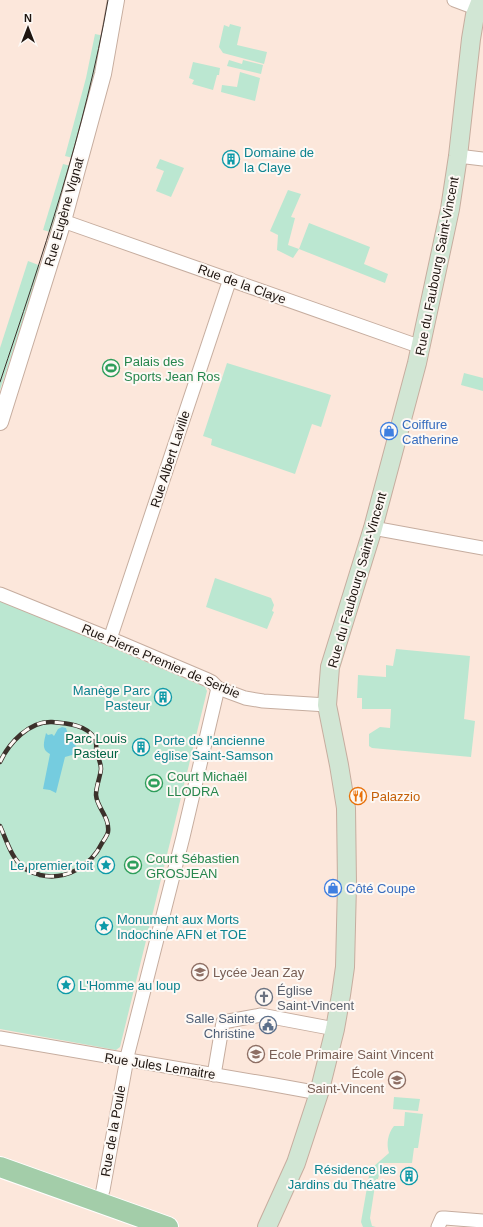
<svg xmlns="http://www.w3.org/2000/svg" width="483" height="1227" viewBox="0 0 483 1227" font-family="Helvetica,sans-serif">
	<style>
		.green { fill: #bbe7d1 }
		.water { fill: #75ccdf }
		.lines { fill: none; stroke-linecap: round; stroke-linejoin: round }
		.minor-casing { stroke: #c6ad9f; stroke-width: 15 }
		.tertiary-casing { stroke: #c6ad9f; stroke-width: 18 }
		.secondary-casing { stroke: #c6ad9f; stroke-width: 20 }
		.primary-casing { stroke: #fff; stroke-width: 22 }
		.minor { stroke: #fff; stroke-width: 13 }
		.tertiary { stroke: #fff; stroke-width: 16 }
		.secondary { stroke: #d1e6d4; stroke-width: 18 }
		.primary { stroke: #a3cda9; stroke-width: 20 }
		.tram { stroke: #3c312b; stroke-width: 1 }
		.rail-casing { stroke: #3c312b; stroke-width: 4.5 }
		.rail { stroke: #fdf8f4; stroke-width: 3; stroke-dasharray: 9; stroke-linecap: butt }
		.labels { text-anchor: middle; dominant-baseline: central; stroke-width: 4; stroke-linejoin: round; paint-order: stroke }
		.culture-label { font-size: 13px; fill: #0d838f; stroke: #fdf8f4; text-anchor: start }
		.street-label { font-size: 13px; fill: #1e1510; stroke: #fdf8f4 }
		.leisure-label { font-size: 13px; fill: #27864d; stroke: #fdf8f4; text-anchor: start }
		.shop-label { font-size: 13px; fill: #366cbe; stroke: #fdf8f4; text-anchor: start }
		.park-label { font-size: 13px; fill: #006243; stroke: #fdf8f4 }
		.food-label { font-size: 13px; fill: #c56008; stroke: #fdf8f4; text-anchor: start }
		.education-label { font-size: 13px; fill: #785e54; stroke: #fdf8f4; text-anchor: start }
		.worship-label { font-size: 13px; fill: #5b616d; stroke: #fdf8f4; text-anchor: start }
		.service-label { font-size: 13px; fill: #4e5e75; stroke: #fdf8f4; text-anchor: end }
	</style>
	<rect width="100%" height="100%" fill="#fce7db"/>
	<g class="green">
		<polygon points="230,24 241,27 237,45 267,52 264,64 223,53 219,47 224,25 229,27"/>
		<polygon points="95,34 105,36 73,158 65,156 86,78"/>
		<polygon points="229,60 242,64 243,60 263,65 261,74 227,66"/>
		<polygon points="193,62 220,68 219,75 217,75 213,90 192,84 194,80 189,78"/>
		<polygon points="240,72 260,78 255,101 221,92 222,85 237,87"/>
		<polygon points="160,159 184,168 171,197 156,191 164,171 156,168"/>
		<polygon points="63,164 71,166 54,233 43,230"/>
		<polygon points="288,190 301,194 291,217 295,218 288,245 299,249 309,223 370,247 364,264 388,274 385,283 299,249 293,258 277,250 278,235 270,231"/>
		<polygon points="28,261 41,266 0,390 0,348"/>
		<polygon points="227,363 331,395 321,427 312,424 295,474 211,445 212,439 203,436"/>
		<polygon points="464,373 483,378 483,391 461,385"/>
		<polygon points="215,578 271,598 274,605 272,611 274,612 267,629 206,607"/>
		<polygon points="0,600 205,687 207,691 120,1047 116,1050 0,1029"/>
		<polygon points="396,649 470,656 464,719 475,721 471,757 372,748 369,746 369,734 380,727 390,728 391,709 362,709 362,698 357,698 358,675 386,677 386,665 393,666"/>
		<polygon points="394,1097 420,1099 418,1111 393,1109"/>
		<path d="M405,1112L423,1114L418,1148H414L412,1163H382L378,1179H376L370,1218L372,1226L376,1227H363L361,1222L369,1176L373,1167L389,1153C386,1144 388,1133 394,1126H404Z"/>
	</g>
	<path class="water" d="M62,727L66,728L69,738L75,742L76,741L75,752L72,755L65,757L56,793L50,790L43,789L50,754C41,750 44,742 46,733L48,735L52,734L54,736L58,729Z"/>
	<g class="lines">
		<g class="minor-casing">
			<g id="minor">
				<polyline points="454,0 478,9"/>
				<polyline points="458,156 483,159"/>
				<polyline points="63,221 421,347"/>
				<polyline points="373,528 483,548"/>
				<polyline points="0,594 121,643 208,680 212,682 218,688 245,698 263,701 327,705"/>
				<polyline points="110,639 230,279"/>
				<polyline points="0,1038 275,1085 319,1093"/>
				<polyline points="214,1075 223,1022 261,1015 335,1029"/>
				<polyline points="99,1202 103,1190 128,1053 183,837 218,688"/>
				<polyline points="438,1227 442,1218 445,1218 483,1221"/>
			</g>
		</g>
		<g class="tertiary-casing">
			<polyline id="tertiary" points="0,422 63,221 103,74 116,0"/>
		</g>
		<g class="secondary-casing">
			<polyline id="secondary" points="267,1227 296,1163 319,1093 335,1029 341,995 345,967 347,884 346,808 339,765 327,705 330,667 373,528 417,363 450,209 458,156 471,39 475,15 481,0"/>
		</g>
		<g class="primary-casing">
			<polyline id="primary" points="0,1167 168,1227"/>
		</g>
		<use href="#minor" class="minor"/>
		<use href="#tertiary" class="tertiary"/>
		<use href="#secondary" class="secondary"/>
		<use href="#primary" class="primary"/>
		<path class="tram" d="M0,382C42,256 85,131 108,0"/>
		<g class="rail-casing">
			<path id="rail" d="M0,762C9,743 29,721 52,722C66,723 88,725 95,739C97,743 96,747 96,751C98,757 101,763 101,769C100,778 96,786 96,795C97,808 110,817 108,832C107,836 104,840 102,843C91,866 66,881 40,875C34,873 29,872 24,868C11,858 7,841 0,826"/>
		</g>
		<use href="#rail" class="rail"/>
	</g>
	<defs>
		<g id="building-ring" transform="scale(0.9)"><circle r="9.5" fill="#fdf8f4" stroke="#0f9aa8" stroke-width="1.5"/><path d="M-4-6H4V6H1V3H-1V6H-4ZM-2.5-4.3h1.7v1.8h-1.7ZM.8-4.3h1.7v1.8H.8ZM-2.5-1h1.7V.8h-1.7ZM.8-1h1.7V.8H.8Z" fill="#0f9aa8"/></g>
		<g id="stadium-ring" transform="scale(0.9)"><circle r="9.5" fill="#fdf8f4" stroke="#2e9e5b" stroke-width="1.5"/><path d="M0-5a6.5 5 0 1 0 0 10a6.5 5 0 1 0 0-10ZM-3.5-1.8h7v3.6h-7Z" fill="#2e9e5b"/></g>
		<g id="shop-ring" transform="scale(0.9)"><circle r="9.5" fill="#fdf8f4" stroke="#3f7fe0" stroke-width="1.5"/><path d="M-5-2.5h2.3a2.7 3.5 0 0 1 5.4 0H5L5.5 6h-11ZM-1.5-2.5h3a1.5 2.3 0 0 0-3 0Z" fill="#3f7fe0"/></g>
		<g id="restaurant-ring" transform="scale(0.9)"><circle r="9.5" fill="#fdf8f4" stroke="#e8710a" stroke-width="1.5"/><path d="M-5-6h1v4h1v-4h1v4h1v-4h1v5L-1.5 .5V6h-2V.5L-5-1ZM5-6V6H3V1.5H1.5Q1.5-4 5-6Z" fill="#e8710a"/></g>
		<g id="sight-ring" transform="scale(0.9)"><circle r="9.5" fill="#fdf8f4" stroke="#0f9aa8" stroke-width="1.5"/><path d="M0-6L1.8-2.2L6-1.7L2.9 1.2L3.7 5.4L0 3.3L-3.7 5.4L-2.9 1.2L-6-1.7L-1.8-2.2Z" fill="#0f9aa8"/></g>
		<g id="school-ring" transform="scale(0.9)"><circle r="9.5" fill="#fdf8f4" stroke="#8d6e63" stroke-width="1.5"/><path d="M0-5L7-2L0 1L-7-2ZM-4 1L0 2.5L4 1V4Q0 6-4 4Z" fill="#8d6e63"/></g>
		<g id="church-ring" transform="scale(0.9)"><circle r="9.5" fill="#fdf8f4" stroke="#6b7280" stroke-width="1.5"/><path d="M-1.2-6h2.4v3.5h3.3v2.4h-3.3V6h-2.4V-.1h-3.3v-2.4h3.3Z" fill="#6b7280"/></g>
		<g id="civic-ring" transform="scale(0.9)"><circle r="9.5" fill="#fdf8f4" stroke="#5c6f8a" stroke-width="1.5"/><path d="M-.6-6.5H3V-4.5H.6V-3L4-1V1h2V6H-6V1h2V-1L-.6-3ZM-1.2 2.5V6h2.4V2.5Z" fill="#5c6f8a"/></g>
	</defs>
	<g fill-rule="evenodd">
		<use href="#building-ring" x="231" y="159"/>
		<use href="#stadium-ring" x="111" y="368"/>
		<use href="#shop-ring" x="389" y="431"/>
		<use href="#building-ring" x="163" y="697"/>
		<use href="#building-ring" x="141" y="747"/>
		<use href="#stadium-ring" x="154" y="783"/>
		<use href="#restaurant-ring" x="358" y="796"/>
		<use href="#sight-ring" x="106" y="865"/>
		<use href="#stadium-ring" x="133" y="865"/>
		<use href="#shop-ring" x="333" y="888"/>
		<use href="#sight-ring" x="104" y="926"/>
		<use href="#school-ring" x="200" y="972"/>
		<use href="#sight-ring" x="66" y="985"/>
		<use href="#church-ring" x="264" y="997"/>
		<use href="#civic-ring" x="268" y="1025"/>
		<use href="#school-ring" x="256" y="1054"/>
		<use href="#school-ring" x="397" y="1080"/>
		<use href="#building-ring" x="409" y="1176"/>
	</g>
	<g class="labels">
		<g class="culture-label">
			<text x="244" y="152">Domaine de<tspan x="244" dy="15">la Claye</tspan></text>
			<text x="150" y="690" text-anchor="end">Manège Parc<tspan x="150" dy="15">Pasteur</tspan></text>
			<text x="154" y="740">Porte de l'ancienne<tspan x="154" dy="15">église Saint-Samson</tspan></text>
			<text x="93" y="865" text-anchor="end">Le premier toit</text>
			<text x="117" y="919">Monument aux Morts<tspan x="117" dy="15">Indochine AFN et TOE</tspan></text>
			<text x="79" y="985">L'Homme au loup</text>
			<text x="396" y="1169" text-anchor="end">Résidence les<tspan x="396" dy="15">Jardins du Théatre</tspan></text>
		</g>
		<g class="street-label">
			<text transform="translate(64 212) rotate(-74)">Rue Eugène Vignat</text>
			<text transform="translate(437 266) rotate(-79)">Rue du Faubourg Saint-Vincent</text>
			<text transform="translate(242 284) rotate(20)">Rue de la Claye</text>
			<text transform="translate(170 459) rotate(-72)">Rue Albert Laville</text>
			<text transform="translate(357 580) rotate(-74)">Rue du Faubourg Saint-Vincent</text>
			<text transform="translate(161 661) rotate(23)">Rue Pierre Premier de Serbie</text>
			<text transform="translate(160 1066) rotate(9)">Rue Jules Lemaitre</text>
			<text transform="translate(113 1131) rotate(-80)">Rue de la Poule</text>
		</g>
		<g class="leisure-label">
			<text x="124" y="361">Palais des<tspan x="124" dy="15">Sports Jean Ros</tspan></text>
			<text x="167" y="776">Court Michaël<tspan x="167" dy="15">LLODRA</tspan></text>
			<text x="146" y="858">Court Sébastien<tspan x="146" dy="15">GROSJEAN</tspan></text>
		</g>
		<g class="shop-label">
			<text x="402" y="424">Coiffure<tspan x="402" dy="15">Catherine</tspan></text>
			<text x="346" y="888">Côté Coupe</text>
		</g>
		<g class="park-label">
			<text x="96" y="738">Parc Louis<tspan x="96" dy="15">Pasteur</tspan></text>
		</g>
		<g class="food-label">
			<text x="371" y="796">Palazzio</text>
		</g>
		<g class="education-label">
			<text x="213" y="972">Lycée Jean Zay</text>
			<text x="269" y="1054">Ecole Primaire Saint Vincent</text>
			<text x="384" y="1073" text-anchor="end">École<tspan x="384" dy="15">Saint-Vincent</tspan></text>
		</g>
		<g class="worship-label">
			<text x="277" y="990">Église<tspan x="277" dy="15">Saint-Vincent</tspan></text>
		</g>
		<g class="service-label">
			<text x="255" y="1018">Salle Sainte<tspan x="255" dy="15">Christine</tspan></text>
		</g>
	</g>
	<g transform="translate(28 28)" stroke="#fdf8f4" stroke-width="3" paint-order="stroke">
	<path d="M0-3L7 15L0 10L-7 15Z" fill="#1e1510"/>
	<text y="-6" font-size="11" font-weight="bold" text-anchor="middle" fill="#1e1510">N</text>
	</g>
</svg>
